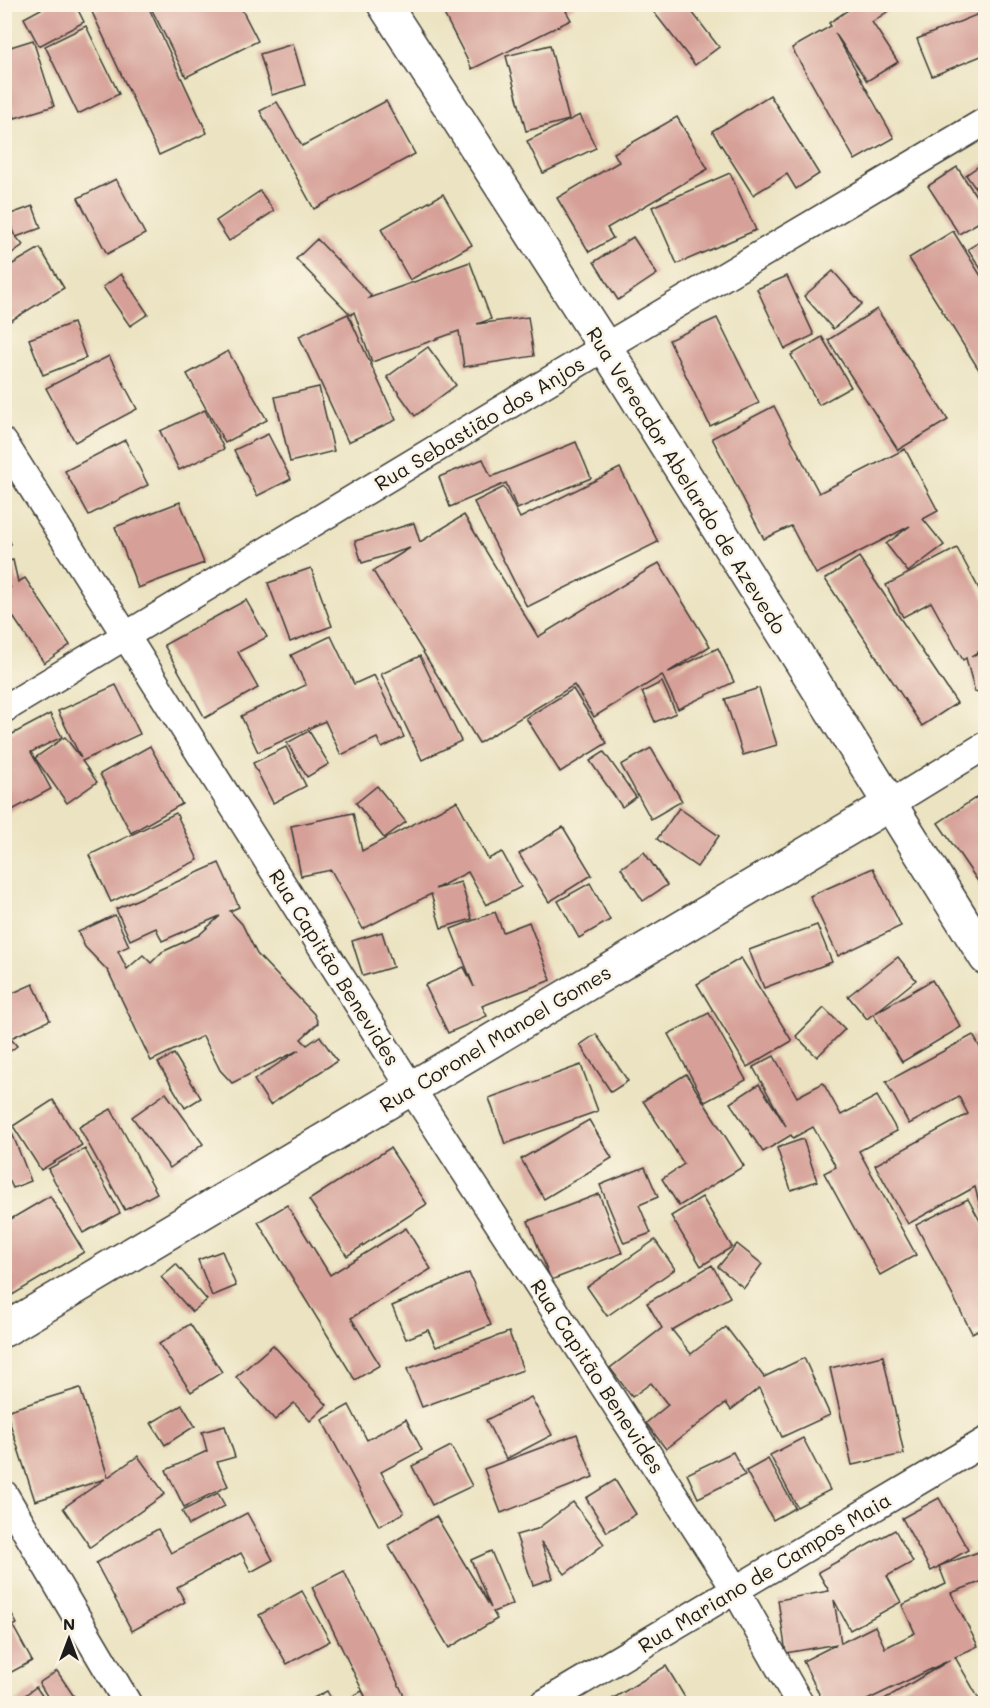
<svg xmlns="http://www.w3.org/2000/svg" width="990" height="1708" font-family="Mali,sans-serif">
	<rect width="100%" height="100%" fill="#fcf5e5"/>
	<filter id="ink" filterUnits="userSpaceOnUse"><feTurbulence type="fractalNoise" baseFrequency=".0167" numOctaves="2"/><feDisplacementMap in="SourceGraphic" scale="12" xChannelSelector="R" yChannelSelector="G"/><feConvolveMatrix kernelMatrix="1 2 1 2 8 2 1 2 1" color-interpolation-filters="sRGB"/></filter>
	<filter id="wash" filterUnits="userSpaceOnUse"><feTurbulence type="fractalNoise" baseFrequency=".008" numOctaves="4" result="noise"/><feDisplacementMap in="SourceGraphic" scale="24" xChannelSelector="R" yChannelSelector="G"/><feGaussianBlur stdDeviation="1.35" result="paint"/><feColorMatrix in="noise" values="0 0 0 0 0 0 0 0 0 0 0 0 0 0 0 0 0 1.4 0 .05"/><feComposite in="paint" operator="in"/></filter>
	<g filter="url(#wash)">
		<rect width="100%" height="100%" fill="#ebe3c1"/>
		<g id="blocks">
			<g fill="#d6a098">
				<path d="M50,4h25l9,18 -45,24 -15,-28z"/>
				<path d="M107,4h40l60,129 -48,22 -67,-143z"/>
				<path d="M149,4h90l19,37 -72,36z"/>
				<path d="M439,4h139l-12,7 5,9 -99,49z"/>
				<path d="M660,4h26l33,43 -24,18 -42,-54z"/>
				<path d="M857,4h34l2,4 -21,14 26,40 -31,19 -32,-48 59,105 -39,22 -63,-112 39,-22 -2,-3z"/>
				<path d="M950,4h18l-15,7z"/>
				<path d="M986,11v43l-54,22 -15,-37z"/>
				<path d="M86,26l33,68 -41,20 -33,-68z"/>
				<path d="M33,40l21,66 -39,12 -11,-33v-36z"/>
				<path d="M293,44l12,41 -33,10 -12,-41z"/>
				<path d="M550,45l19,75 -43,11 -20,-75z"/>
				<path d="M770,95l49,79 -23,15 -9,-15 -34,21 -41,-64z"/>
				<path d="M386,101l29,53 -101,55 -54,-98 17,-9 25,44z"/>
				<path d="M580,115l16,33 -53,25 -16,-32z"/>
				<path d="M677,117l31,52 -101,59 6,10 -24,14 -32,-54 62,-36 -5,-9z"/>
				<path d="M983,163l3,3v37l-20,-28z"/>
				<path d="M957,167l29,44v7l-27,16 -31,-48z"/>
				<path d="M730,173l26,57 -79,34 -25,-57z"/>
				<path d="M116,179l29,55 -38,20 -29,-56z"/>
				<path d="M260,191l14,20 -45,30 -13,-20z"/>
				<path d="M443,194l29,51 -62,35 -29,-51z"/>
				<path d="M33,206l8,22 -25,9 -8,-22z"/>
				<path d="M4,222l19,23 -19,14z"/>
				<path d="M953,231l33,53v97l-77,-123z"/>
				<path d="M633,237l24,37 -39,26 -24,-38z"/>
				<path d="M986,238v39l-18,-28z"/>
				<path d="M317,239l54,56 -2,3 101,-36 21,57 -14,5 51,-7 6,39 -70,11 -5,-36 -87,31 -18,-50 -3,3 -55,-56z"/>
				<path d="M40,248l24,40 -60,37v-56z"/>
				<path d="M833,271l29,33 -29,25 -29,-33z"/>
				<path d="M121,274l27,40 -18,12 -27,-39z"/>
				<path d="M787,276l27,59 -29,14 -28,-60z"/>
				<path d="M877,309l71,111 -50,30 -70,-110z"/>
				<path d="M348,314l48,106 -48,22 -49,-106z"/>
				<path d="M717,318l42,85 -49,23 -41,-86z"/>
				<path d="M73,323l13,35 -43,17 -14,-36z"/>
				<path d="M822,337l29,50 -32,18 -28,-50z"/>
				<path d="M428,347l28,38 -41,31 -28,-39z"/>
				<path d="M228,351l39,69 -42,23 -38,-69z"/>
				<path d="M109,356l28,53 -62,33 -29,-54z"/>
				<path d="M319,387l15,64 -44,11 -15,-65z"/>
				<path d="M774,406l45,87 86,-44 33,62 -15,8 21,26 -36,27 -22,-28 24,-18 -94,48 -25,-48 -27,13 -52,-101z"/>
				<path d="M205,410l19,39 -45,21 -19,-39z"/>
				<path d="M268,434l23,45 -34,17 -23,-46z"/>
				<path d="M125,440l23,45 -59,30 -24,-44z"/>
				<path d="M576,442l15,36 -74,31 -11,-26 -56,24 -11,-30 44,-18 8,18z"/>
				<path d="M620,468l38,74 -131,65 -53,-105 30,-15 16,31z"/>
				<path d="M180,502l24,61 -66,25 -23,-61z"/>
				<path d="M464,515l74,122 121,-74 51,83 -43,27 51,-25 16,34 -56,27 -16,-34 -68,42 -20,-32 -95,58 -106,-172 37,-23 -48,15 -7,-22 59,-18 6,19z"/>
				<path d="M4,527l7,17 -7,2z"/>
				<path d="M957,548l29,54v46l-15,8 15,-4v37l-11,3 -9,-34 -3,2 -32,-58 -28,15 -17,-32z"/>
				<path d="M859,557l98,146 -35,23 -97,-147z"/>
				<path d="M13,560l5,22 7,-4 45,67 -26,18 -30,-45 -10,6v-33l7,-4 -7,1v-26z"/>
				<path d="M311,568l21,58 -42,16 -22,-59z"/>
				<path d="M246,600l21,37 -29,15 20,36 -53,30 -41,-73z"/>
				<path d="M331,636l23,48 20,-9 30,62 -22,11 -5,-10 -36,17 -16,-34 -67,31 -17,-36 65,-31 -15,-30z"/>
				<path d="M420,656l41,85 -39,19 -41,-86z"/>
				<path d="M662,682l14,31 -21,9 -13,-30z"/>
				<path d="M116,685l24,49 -58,27 15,21 -30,21 -32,-45 30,-21 16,21 -23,-47z"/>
				<path d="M759,688l18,57 -34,10 -18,-56z"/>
				<path d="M573,689l34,54 -47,29 -34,-54z"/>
				<path d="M50,714l12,23 -31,15 20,37 -46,25v-76z"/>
				<path d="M309,731l20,33 -22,13 -20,-34z"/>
				<path d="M150,746l32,58 -51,29 -31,-59z"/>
				<path d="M286,747l20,39 -33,17 -20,-40z"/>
				<path d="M651,748l31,53 -31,18 -30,-54z"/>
				<path d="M604,752l32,45 -14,10 -32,-46z"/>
				<path d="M377,786l29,36 -22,16 -28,-35z"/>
				<path d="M986,791v102l-48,-70z"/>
				<path d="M457,801l31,58 14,-7 19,35 -35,18 -18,-33 -33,17 26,-7 11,37 -31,9 -10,-34 -68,35 -32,-59 -30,6 -10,-50 62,-13 9,38z"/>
				<path d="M679,808l40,28 -22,31 -40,-28z"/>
				<path d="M176,813l22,47 -87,42 -22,-47z"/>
				<path d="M563,827l29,48 -43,27 -30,-48z"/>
				<path d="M644,852l23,33 -24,16 -22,-33z"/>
				<path d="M219,863l20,44 -9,4 12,13 15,30 57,60 4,9 -17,16 6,6 13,-9 17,25 -67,44 -16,-25 45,-30 -67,33 -12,-13 -17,-34 -52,25 -43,-90 -23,-24 -7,-15 37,-17 14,31 -11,5 9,18 16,-14 8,8 11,-11 37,-17 21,-19 -58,25 -6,-13 -26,12 -14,-31z"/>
				<path d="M873,868l28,58 -63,30 -28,-60z"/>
				<path d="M590,883l20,37 -31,18 -21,-37z"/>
				<path d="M495,912l8,20 26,-10 22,58 -69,26 5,10 -39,17 -23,-48 39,-18 10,20 -23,-58z"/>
				<path d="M817,925l15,37 -68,26 -15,-38z"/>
				<path d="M382,932l11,35 -30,9 -11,-35z"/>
				<path d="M898,957l18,23 -41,33 57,-33 29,47 -59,35 -29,-48 -6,5 -19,-23z"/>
				<path d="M741,958l51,83 -45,26 -50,-83z"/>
				<path d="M33,984l17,36 -39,18 -7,-14v-27z"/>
				<path d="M824,1008l21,21 -28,28 -21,-21z"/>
				<path d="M709,1013l37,67 -41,22 -37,-68z"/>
				<path d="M4,1031l13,15 -13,10z"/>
				<path d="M596,1034l32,47 -17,11 -31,-47z"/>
				<path d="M973,1035l13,23v124l-6,3 6,-1v46l-11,-43 -67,37 -33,-59 93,-51 -9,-17 -50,27 -23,-42z"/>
				<path d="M174,1054l27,44 -16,10 -27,-45z"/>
				<path d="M774,1056l23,41 26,-14 18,32 36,-19 20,35 -38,20 57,104 -36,20 -56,-102 12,-6 -23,-40 -20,11 -2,-3 -28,17 -33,-49 29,-19 27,42 -33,-59z"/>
				<path d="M581,1065l17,46 -93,33 -16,-46z"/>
				<path d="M686,1074l58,92 -65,40 -17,-27 22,-15 -41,-63z"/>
				<path d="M166,1093l37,51 -33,24 -38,-51z"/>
				<path d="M53,1100l29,45 -41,25 -28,-44z"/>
				<path d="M111,1109l46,84 -32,17 -46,-83z"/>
				<path d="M589,1120l23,38 -68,41 -23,-40z"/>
				<path d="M12,1133l19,48 -18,7 -9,-19v-33z"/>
				<path d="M803,1139l14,42 -26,9 -14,-42z"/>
				<path d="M390,1148l37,56 -80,52 -38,-56z"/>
				<path d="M85,1149l35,64 -37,20 -35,-64z"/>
				<path d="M645,1167l13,30 -19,8 12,28 -27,10 -24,-58z"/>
				<path d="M599,1194l23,59 -71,27 -23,-59z"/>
				<path d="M50,1196l34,56 -80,48v-77z"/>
				<path d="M702,1197l30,50 -31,19 -30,-50z"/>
				<path d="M968,1199l18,33v94l-14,7 -56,-108z"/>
				<path d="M287,1205l43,70 76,-47 25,41 -80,49 29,47 -25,15 -97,-158z"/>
				<path d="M655,1240l20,29 -68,47 -20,-29z"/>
				<path d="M737,1244l25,20 -18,24 -26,-21z"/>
				<path d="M222,1251l14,35 -24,10 -14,-36z"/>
				<path d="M176,1264l31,36 -15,12 -31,-35z"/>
				<path d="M712,1265l18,32 -58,33 19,24 35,-27 38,50 40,-19 26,57 -48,22 -23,-49 -28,22 -5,-7 -60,46 -20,-26 22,-18 -17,-22 -19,14 -22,-29 52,-40 -15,-25z"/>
				<path d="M469,1273l22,52 -55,22 -8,-17 -22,9 -14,-33z"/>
				<path d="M190,1324l32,48 -31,20 -32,-48z"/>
				<path d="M509,1332l14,38 -101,37 -15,-38z"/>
				<path d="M273,1345l54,60 -17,16 -16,-18 -19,17 -39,-43z"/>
				<path d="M883,1356l21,98 -52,11 -22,-97z"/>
				<path d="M80,1388l28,89 30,-21 27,38 -75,53 -27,-39 42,-29 -70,22 -29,-90z"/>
				<path d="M531,1397l21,38 -46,24 -20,-39z"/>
				<path d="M182,1405l13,21 -30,19 -14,-22z"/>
				<path d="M349,1405l18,35 39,-21 16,31 -41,22 23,41 -25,13 -57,-106z"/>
				<path d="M225,1426l10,31 -18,5 11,24 -44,21 -18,-37 41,-19 -5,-19z"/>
				<path d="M577,1434l16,43 -92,36 -17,-44z"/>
				<path d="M803,1438l27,52 -33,17 -27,-52z"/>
				<path d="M451,1446l21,40 -40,19 -20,-39z"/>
				<path d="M733,1452l12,23 -47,23 -11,-24z"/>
				<path d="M768,1459l27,49 -22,12 -27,-49z"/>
				<path d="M615,1480l21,34 -29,18 -21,-34z"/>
				<path d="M218,1493l7,13 -36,19 -7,-14z"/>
				<path d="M939,1498l29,52 -37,21 -29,-53z"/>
				<path d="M573,1502l31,42 -39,30 -24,-32 12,36 -20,7 -17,-50 21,-6z"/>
				<path d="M247,1513l26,47 -22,12 -10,-19 -64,34 8,15 -53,29 -36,-68 62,-34 13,24z"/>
				<path d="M436,1516l55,92 -20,-48 20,-9 22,53 -20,8 4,7 -48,29 -61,-103z"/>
				<path d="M895,1530l18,32 -26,14 14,26 -51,28 -16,-30 7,43 34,-17 10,22 30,-15 -13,-28 44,-21 -7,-18 45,-16 2,5v25l-35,13 27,53 -23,11 24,42 -8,5h-95l74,-44 -91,44h-35l-21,-43 34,-17 -51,9 -8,-53 51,-9 -11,-19z"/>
				<path d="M344,1571l64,133h-70l24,-13 5,9 -55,-113z"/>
				<path d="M302,1591l28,50 -43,23 -28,-49z"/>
				<path d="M4,1599l13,25 -4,2 19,35 -28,15z"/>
				<path d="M666,1666l23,38h-85z"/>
				<path d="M57,1671l22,33h-27l-13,-21z"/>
				<path d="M36,1687l12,17h-35z"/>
				<path d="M327,1691l7,13h-32z"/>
			</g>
		</g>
	</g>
	<g filter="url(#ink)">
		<use href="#blocks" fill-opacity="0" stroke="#3b3a35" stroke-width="1.5"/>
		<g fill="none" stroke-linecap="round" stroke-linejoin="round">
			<g stroke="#3b3a35" stroke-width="30">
				<g id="minor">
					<path d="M4,443l407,645 324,501 65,115"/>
					<path d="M4,709l601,-362 381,-226"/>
					<path d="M890,804l96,-59"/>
					<path d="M4,1494l124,210"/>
					<path d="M543,1704l443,-263"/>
				</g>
			</g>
			<g stroke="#3b3a35" stroke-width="36">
				<g id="tertiary">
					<path d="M384,4l221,343 381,611"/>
					<path d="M4,1330l886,-526"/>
				</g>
			</g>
			<use href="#minor" stroke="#fff" stroke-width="27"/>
			<use href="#tertiary" stroke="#fff" stroke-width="33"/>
		</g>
	</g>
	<g text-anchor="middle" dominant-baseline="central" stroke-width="5" stroke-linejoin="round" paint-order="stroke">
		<g font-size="20" fill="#1c1c1c" stroke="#fcf5e5">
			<text transform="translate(479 423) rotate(-31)">Rua Sebastião dos Anjos</text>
			<text transform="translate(687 480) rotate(58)">Rua Vereador Abelardo de Azevedo</text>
			<text transform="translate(335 967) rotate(58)">Rua Capitão Benevides</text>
			<text transform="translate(495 1038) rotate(-31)">Rua Coronel Manoel Gomes</text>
			<text transform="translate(598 1376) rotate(57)">Rua Capitão Benevides</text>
			<text transform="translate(764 1572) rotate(-31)">Rua Mariano de Campos Maia</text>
		</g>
	</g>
	<rect width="990" height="1708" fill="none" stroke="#fcf5e5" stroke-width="24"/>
	<g transform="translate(69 1639)" stroke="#fcf5e5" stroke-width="4.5" paint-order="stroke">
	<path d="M0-4.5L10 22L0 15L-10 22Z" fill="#1c1c1c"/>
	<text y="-9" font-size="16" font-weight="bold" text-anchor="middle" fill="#1c1c1c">N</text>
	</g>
</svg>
